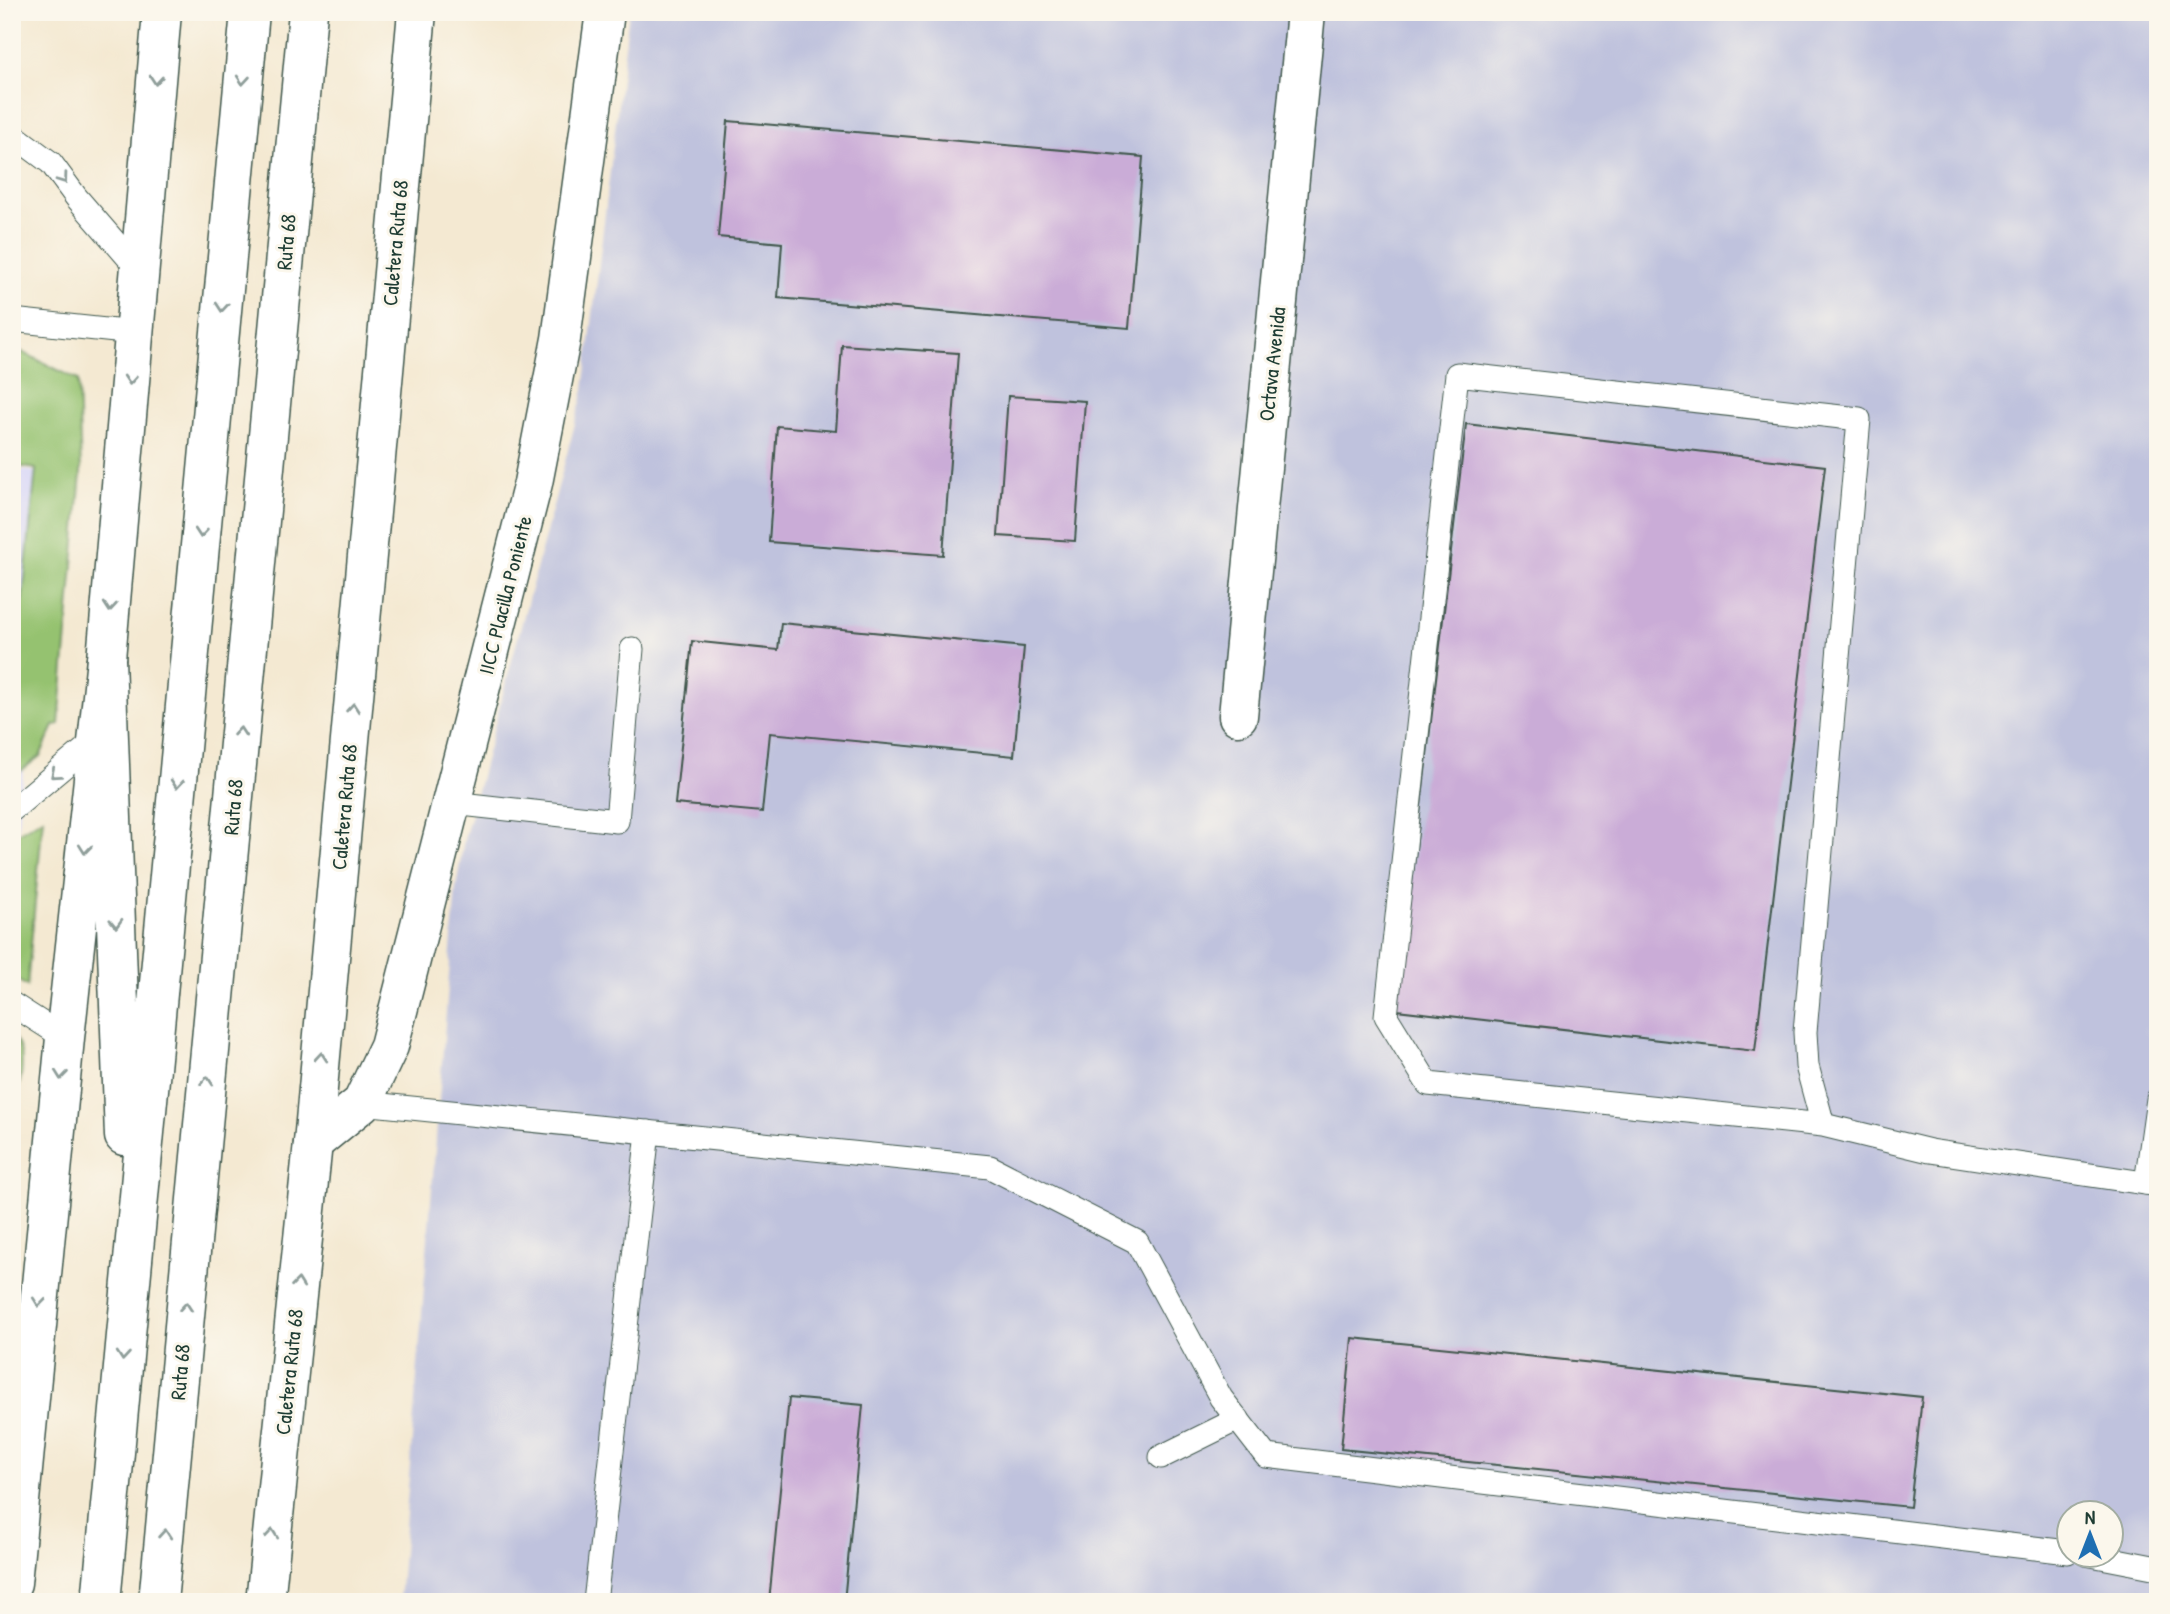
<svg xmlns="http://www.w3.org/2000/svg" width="2170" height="1614" font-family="'Patrick Hand',sans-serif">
	<rect width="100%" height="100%" fill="#fbf7ec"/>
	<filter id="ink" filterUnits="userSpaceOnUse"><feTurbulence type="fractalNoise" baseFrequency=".0143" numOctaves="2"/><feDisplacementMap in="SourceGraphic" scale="14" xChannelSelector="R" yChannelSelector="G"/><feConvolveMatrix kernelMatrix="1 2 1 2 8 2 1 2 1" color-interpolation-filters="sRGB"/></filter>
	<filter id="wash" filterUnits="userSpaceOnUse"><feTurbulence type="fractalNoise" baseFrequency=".00686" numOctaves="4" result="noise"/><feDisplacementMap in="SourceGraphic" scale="28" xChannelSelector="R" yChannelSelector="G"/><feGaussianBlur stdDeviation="1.57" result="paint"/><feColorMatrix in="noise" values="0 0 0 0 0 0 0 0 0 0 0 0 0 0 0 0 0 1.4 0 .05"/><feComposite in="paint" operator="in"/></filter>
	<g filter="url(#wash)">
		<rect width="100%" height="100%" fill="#f4e9d2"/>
		<path fill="#d8d7f8" d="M12,469l39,4 -39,417z"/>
		<path fill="#bfc2dd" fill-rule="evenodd" d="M629,12h1529v1590h-1759l57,-715 8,-47 120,-450zM2068,1512h42v42h-42z"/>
		<g fill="#95c270" stroke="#5a8052" stroke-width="2">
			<path d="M12,347l66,33 3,93 -22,251 -5,2 -14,30 -28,22v-141l8,-12 16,-156 -24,-4z"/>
			<path d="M43,818l-16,168 -15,-9v-141z"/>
			<path d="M12,1036c17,16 9,51 0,70z"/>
		</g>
		<g id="blocks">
			<g fill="#caacd7">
				<path d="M728,121l415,36 -14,171 -351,-30 4,-55 -64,-6z"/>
				<path d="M842,345l116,8 -15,202 -174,-13 8,-116 59,5z"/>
				<path d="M1008,396l77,5 -10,140 -77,-5z"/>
				<path d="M1466,424l359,42 -70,585 -358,-41z"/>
				<path d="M781,623l243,24 -10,109 -244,-23 -8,79 -87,-8 17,-163 86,9z"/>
				<path d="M1352,1338l570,59 -12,110 -569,-58z"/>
				<path d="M789,1398l74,7 -19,197h-75z"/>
			</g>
		</g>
	</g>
	<g filter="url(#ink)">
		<use href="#blocks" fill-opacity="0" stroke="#3f574c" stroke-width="2"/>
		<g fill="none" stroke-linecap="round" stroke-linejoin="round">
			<g stroke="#3f574c" stroke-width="25">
				<g id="service">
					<path d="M12,134l39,29 25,34 63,73"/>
					<path d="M12,320l122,13"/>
					<path d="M452,803l165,18 15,-172"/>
					<path d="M12,810l86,-72"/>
					<path d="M12,1004l53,34"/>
					<path d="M362,1103l628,64 147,75 84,156 45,58 802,96"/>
					<path d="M1823,1125l-16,-59 -2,-34 54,-613 -402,-45 -71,642 42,68 395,41 107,26 228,34"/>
					<path d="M2146,1183l12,-84"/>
					<path d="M1161,1457l77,-38"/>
					<path d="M2086,1554l72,14"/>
					<path d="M595,1602l53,-470"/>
				</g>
			</g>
			<g stroke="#3f574c" stroke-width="41">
				<g id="minor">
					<path d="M1238,716l68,-704"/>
					<path d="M313,1143l49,-40 27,-57 144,-563 28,-144 44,-327"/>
				</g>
			</g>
			<g stroke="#3f574c" stroke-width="41">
				<g id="secondary">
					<path d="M12,1583l53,-545 41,-379 56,-647"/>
					<path d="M265,1602l48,-459 104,-1131"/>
				</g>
			</g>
			<g stroke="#3f574c" stroke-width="41">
				<g id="motorway">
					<path d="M106,659l18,477"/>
					<path d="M101,1602l149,-1590"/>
					<path d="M158,1602l150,-1590"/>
				</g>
			</g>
			<use href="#service" stroke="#fff" stroke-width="23"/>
			<use href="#minor" stroke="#fff" stroke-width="38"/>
			<use href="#secondary" stroke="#fff" stroke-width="38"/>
			<use href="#motorway" stroke="#fff" stroke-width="38"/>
		</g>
		<defs><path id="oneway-chevron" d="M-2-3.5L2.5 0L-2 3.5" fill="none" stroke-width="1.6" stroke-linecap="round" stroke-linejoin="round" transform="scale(1.75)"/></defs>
		<g stroke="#8f9e9a">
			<use href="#oneway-chevron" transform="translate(156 80) rotate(95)"/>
			<use href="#oneway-chevron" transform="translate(243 80) rotate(95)"/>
			<use href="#oneway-chevron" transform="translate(63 179) rotate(54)"/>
			<use href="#oneway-chevron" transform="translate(222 307) rotate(95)"/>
			<use href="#oneway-chevron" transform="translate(130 380) rotate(95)"/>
			<use href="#oneway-chevron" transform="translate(201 533) rotate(95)"/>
			<use href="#oneway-chevron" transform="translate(110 607) rotate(95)"/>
			<use href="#oneway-chevron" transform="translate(353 708) rotate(-85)"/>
			<use href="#oneway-chevron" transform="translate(240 732) rotate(-85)"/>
			<use href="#oneway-chevron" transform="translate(55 774) rotate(140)"/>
			<use href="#oneway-chevron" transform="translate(177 784) rotate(95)"/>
			<use href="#oneway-chevron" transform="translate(85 849) rotate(96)"/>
			<use href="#oneway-chevron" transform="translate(116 923) rotate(88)"/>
			<use href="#oneway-chevron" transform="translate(321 1057) rotate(-85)"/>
			<use href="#oneway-chevron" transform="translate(61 1075) rotate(96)"/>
			<use href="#oneway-chevron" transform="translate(207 1081) rotate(-85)"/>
			<use href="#oneway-chevron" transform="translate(298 1283) rotate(-84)"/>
			<use href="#oneway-chevron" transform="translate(39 1302) rotate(96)"/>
			<use href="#oneway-chevron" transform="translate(186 1307) rotate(-85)"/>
			<use href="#oneway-chevron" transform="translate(123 1356) rotate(95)"/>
			<use href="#oneway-chevron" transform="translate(165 1534) rotate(-85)"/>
			<use href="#oneway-chevron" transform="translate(272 1534) rotate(-84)"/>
		</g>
	</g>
	<g text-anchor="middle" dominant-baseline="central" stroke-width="6" stroke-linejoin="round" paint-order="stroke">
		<g font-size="21" fill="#1f3d34" stroke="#fbf7ec">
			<text transform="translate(286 242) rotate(-85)">Ruta 68</text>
			<text transform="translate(395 243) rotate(-85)">Caletera Ruta 68</text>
			<text transform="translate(1272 364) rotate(-84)">Octava Avenida</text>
			<text transform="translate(505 595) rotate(-76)">IICC Placilla Poniente</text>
			<text transform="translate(233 807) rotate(-85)">Ruta 68</text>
			<text transform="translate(344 807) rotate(-85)">Caletera Ruta 68</text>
			<text transform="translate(180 1372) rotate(-85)">Ruta 68</text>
			<text transform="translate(289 1372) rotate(-84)">Caletera Ruta 68</text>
		</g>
	</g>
	<rect width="2170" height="1614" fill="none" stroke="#fbf7ec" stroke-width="42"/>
	<g transform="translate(2090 1534)"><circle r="33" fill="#fbf7ec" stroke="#a3ada2" stroke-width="2"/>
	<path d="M0-5L12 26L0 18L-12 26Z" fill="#1f6fb2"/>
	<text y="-10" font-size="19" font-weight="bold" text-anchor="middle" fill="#1f3d34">N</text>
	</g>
</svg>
